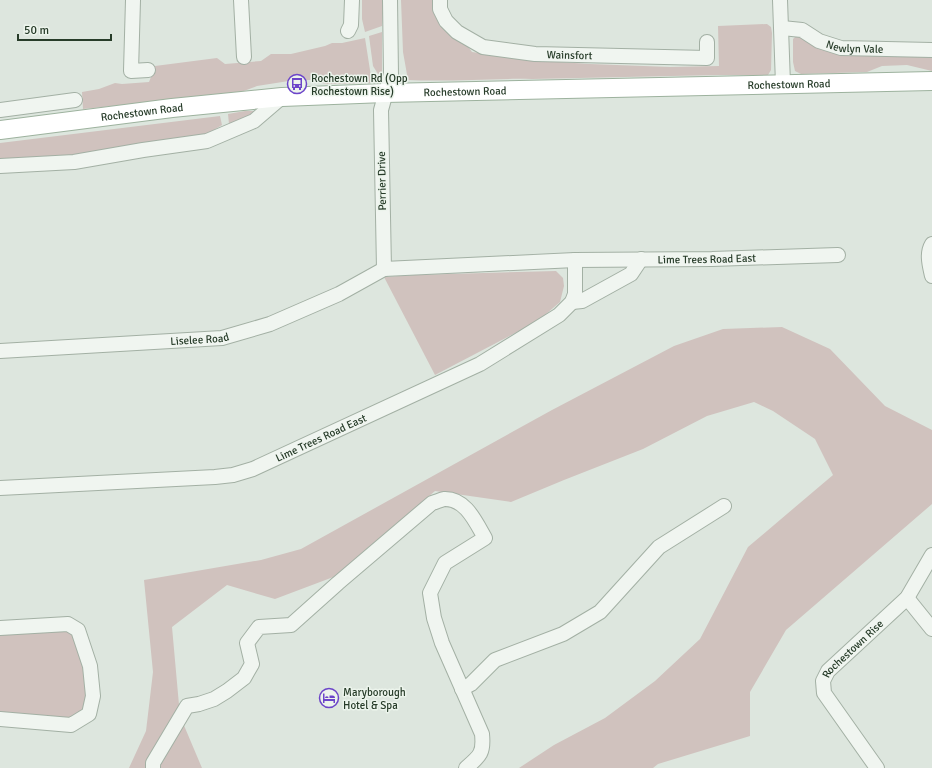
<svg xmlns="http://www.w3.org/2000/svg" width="932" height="768" font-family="Signika,sans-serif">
	<rect width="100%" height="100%" fill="#dde6de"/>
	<g fill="#d0c2be">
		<path d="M362,0h22l-2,26 -17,6 -3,-13z"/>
		<path d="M401,0h33l38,52 56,8 62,4 80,3 49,-1 -1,-40 49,-2 4,3 1,6 -1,37 -3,5h-50l-186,4c-41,-1 -82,3 -124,1l-5,-28z"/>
		<path d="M382,32v40l-4,2 -5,-8 -4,-30z"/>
		<path d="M796,36l136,18v17l-25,-6 -25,1 -15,6 -66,2 -6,-3 -2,-9v-23z"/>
		<path d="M365,38l7,45 -46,1 -14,-4h-17l-38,6 -16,6 -20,3 -138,14 -1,-17 17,-3 16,-6 7,1 27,-2 2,-5 -1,-8 5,-3 62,-8 8,6 36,-3 10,-7h20l34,-8 7,-3h10z"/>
		<path d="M245,111h13l-3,3 -26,10 -1,-10z"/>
		<path d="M220,116l2,9 -20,12 -88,14 -114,12v-20z"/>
		<path d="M556,271l7,7 1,8 -4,16 -22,19 -103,54 -51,-98 30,-2z"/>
		<path d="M782,327l48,22 55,57 47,24v74l-146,126 -36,62v44l-92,28 -5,4h-134l35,-23 51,-27 50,-37 45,-42 48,-92 85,-72 -18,-36 -42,-28 -19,-9 -47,14 -64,33 -79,31 -53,22 -76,-11 -99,85 -61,23 -48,-14 -55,42 8,89 22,52h-73l17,-37 7,-59 -9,-92 117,-20 40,-11 251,-139 122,-64 49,-17z"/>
		<path d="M0,628l78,2 12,77 -24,17 -66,-5z"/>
	</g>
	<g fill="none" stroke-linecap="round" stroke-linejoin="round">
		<g stroke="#a3b0a4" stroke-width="16">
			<g id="minor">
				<path d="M133,0l-2,71 17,-1"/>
				<path d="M241,0l3,57"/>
				<path id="s1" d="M440,0v9l6,12 11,11 26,15 52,7 172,4v-16"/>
				<path d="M780,0l3,84"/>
				<path id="s2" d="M782,28l20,2 17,11 22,7 91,2"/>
				<path d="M348,31l3,-6 1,-25"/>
				<path d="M0,110l75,-10"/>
				<path d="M0,166l74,-4 69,-12 64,-9 47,-20 28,-24"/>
				<path d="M932,244c-6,10 -2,22 0,32"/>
				<path id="s3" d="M384,269l191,-9 137,-1 126,-4"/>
				<path d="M384,269l-3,-159 10,-36 -1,-74"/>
				<path d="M572,302l10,-1 49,-27 10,-15"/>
				<path id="s4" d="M0,351l222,-13 48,-14 69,-30 45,-25"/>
				<path id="s5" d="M0,488l215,-11 18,-2 20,-6 227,-105 79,-49 13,-13 3,-8v-34"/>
				<path d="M907,598l25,31"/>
				<path d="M0,628l68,-4 10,6 12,36 3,30 -4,18 -18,11 -71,-6"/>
				<path d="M462,689l9,-5 24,-24 68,-26 37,-22 59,-65 65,-41"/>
				<path d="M153,768v-5l34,-57 12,-2 15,-5 13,-8 17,-13 8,-14 -5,-21 12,-16 32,-2 47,-42 94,-80c4,-1 8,-3 12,-4 22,-1 32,24 41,39l-40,25 -15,30 4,25 8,25 40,91c2,19 -2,22 -16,34"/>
				<path id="s6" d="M877,768l-53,-75 -1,-12 5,-10 79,-73 25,-43"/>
			</g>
		</g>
		<g stroke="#9db29e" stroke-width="20">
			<g id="major">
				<path id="s7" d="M0,130l172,-22 110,-11 103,-4 547,-12"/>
			</g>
		</g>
		<use href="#minor" stroke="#f0f5f0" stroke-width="14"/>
		<use href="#major" stroke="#fff" stroke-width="18"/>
	</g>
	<defs>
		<g id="bus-ring" transform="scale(1)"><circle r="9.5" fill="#ecf4ec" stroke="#6c45c9" stroke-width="1.5"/><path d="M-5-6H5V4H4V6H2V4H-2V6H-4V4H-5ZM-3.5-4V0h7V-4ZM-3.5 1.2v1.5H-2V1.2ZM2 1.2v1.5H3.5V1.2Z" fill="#6c45c9"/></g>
		<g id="hotel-ring" transform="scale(1)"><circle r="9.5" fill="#ecf4ec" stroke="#6c45c9" stroke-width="1.5"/><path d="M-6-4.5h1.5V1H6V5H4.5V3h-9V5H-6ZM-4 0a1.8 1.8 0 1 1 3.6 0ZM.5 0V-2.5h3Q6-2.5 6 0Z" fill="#6c45c9"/></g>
	</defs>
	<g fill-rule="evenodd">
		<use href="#bus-ring" x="297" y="84"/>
		<use href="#hotel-ring" x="329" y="698"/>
	</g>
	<g text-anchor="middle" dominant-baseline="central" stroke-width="3" stroke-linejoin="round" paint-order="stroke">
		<g font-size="11" fill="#273c29" stroke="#ecf4ec">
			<text stroke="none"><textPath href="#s2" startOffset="77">Newlyn Vale</textPath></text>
			<text stroke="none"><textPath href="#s1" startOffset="155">Wainsfort</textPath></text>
			<text stroke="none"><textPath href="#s7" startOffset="791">Rochestown Road</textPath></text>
			<text stroke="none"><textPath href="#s7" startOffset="467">Rochestown Road</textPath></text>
			<text stroke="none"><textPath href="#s7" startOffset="143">Rochestown Road</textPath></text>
			<text transform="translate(382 181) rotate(-91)">Perrier Drive</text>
			<text stroke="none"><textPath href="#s3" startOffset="323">Lime Trees Road East</textPath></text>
			<text stroke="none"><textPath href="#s4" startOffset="200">Liselee Road</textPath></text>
			<text stroke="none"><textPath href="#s5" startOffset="329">Lime Trees Road East</textPath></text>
			<text stroke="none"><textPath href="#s6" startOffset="148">Rochestown Rise</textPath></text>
		</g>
		<g font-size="11" fill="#273c29" stroke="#ecf4ec" text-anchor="start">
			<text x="311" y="78">Rochestown Rd (Opp<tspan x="311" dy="13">Rochestown Rise)</tspan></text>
			<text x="343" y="692">Maryborough<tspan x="343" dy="13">Hotel &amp; Spa</tspan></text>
		</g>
	</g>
	<path d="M18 34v6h93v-6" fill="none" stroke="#273c29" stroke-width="2"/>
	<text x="24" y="34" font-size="12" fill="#273c29" stroke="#ecf4ec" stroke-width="3" paint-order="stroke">50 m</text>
</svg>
